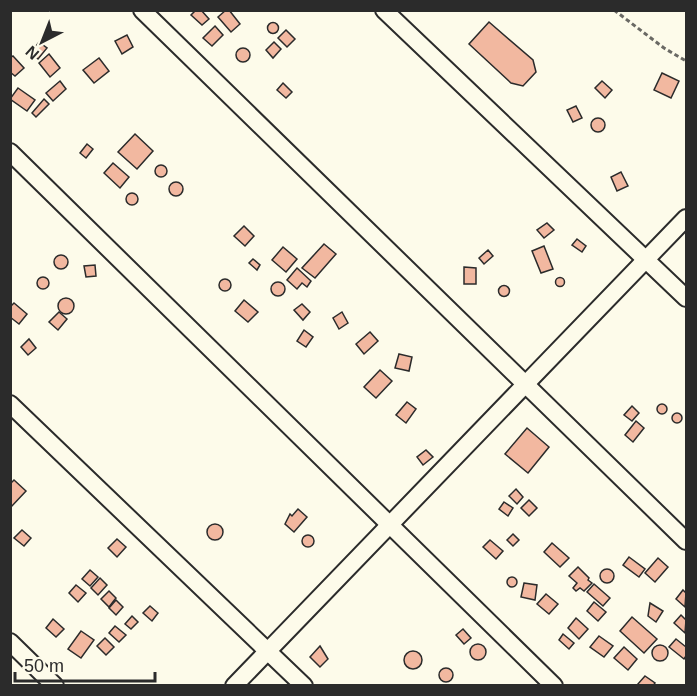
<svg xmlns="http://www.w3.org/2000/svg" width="697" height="696" font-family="Arial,sans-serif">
	<rect width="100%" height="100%" fill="#fdfbea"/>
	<g fill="#f2b8a0" stroke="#2b2b2b" stroke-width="1.5">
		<path d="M196,10h5l8,9 -7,6 -11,-10z"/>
		<path d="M226,10h3l11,14 -9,8 -13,-15z"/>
		<path d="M489,22l44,38 3,12 -13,14 -12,-3 -42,-39z"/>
		<circle cx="273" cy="28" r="5.5"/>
		<path d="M215,26l8,9 -11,11 -9,-8z"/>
		<path d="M286,30l9,9 -8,8 -9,-9z"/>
		<path d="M127,35l6,12 -11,7 -7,-13z"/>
		<path d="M39,42l8,6 -9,11 -7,-6z"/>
		<path d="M274,42l7,7 -8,9 -7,-8z"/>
		<circle cx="243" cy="55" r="7"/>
		<path d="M49,54l11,14 -10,9 -11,-14z"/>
		<path d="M13,56l11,12 -9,8 -5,-4v-14z"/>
		<path d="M99,58l10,13 -15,12 -11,-13z"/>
		<path d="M662,73l17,8 -8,17 -17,-8z"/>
		<path d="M60,81l6,8 -13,12 -7,-8z"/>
		<path d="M602,81l10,9 -7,8 -10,-10z"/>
		<path d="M283,83l9,9 -6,6 -9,-8z"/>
		<path d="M18,88l17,12 -8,11 -17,-12z"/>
		<path d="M44,99l5,5 -13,13 -4,-4z"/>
		<path d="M576,106l6,12 -9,4 -6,-12z"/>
		<circle cx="598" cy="125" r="7"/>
		<path d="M135,134l18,17 -16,18 -19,-17z"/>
		<path d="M87,144l6,5 -7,9 -6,-5z"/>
		<path d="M113,163l16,14 -9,11 -16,-15z"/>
		<circle cx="161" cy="171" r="6"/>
		<path d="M621,172l7,14 -11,5 -6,-14z"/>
		<circle cx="176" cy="189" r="7"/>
		<circle cx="132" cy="199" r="6"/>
		<path d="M547,223l7,7 -10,8 -7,-8z"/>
		<path d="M244,226l10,10 -9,10 -11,-10z"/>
		<path d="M577,239l9,7 -4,6 -10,-7z"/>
		<path d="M324,244l12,10 -21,24 -13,-10z"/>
		<path d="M544,246l9,23 -12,4 -9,-22z"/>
		<path d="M283,247l14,12 -11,13 -14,-12z"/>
		<path d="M488,250l5,6 -9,8 -5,-6z"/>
		<circle cx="61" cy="262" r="7"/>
		<path d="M253,259l7,6 -3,5 -8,-7z"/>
		<path d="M95,265l1,11 -10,1 -2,-11z"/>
		<path d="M464,267l12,1v16h-12z"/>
		<path d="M297,268l14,13 -4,6 -5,-4 -5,6 -10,-9z"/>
		<circle cx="43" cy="283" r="6"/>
		<circle cx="560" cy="282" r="4.5"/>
		<circle cx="225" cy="285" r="6"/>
		<circle cx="278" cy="289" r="7"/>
		<circle cx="504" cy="291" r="5.5"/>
		<circle cx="66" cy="306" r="8"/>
		<path d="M244,300l14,12 -10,10 -13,-11z"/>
		<path d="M14,303l13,11 -8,10 -9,-7v-10z"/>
		<path d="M302,304l8,8 -7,8 -9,-10z"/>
		<path d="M59,312l8,7 -9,11 -9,-8z"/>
		<path d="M342,312l6,11 -9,6 -6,-11z"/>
		<path d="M304,330l9,7 -7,10 -9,-6z"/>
		<path d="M370,332l8,9 -14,13 -8,-10z"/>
		<path d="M29,339l7,9 -8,7 -7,-8z"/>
		<path d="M399,354l13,3 -3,14 -14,-3z"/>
		<path d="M380,370l12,11 -16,17 -12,-11z"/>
		<path d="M407,402l9,7 -10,14 -10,-8z"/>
		<circle cx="662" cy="409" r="5"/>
		<path d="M632,406l7,7 -7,8 -8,-6z"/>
		<circle cx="677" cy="418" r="5"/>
		<path d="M636,421l8,7 -11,14 -8,-7z"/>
		<path d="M527,428l22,19 -21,26 -23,-19z"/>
		<path d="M426,450l7,7 -10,8 -6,-8z"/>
		<path d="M14,480l12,11 -15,16 -1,-23z"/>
		<path d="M516,489l7,8 -6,7 -8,-8z"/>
		<path d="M529,500l8,8 -8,8 -8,-8z"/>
		<path d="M504,502l9,6 -5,8 -9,-7z"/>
		<path d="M298,509l9,8 -13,15 -9,-8 5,-10 2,2z"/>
		<circle cx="215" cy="532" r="8"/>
		<path d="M22,530l9,8 -7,8 -10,-8z"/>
		<path d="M513,534l6,6 -6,6 -6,-6z"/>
		<circle cx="308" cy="541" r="6"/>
		<path d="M117,539l9,8 -9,10 -9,-9z"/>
		<path d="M490,540l13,11 -7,8 -13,-12z"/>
		<path d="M552,543l17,15 -9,9 -16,-15z"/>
		<path d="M629,557l16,12 -6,8 -16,-12z"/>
		<path d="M658,558l10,9 -13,15 -10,-9z"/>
		<path d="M578,567l11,11 -1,2 4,3 -8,8 -4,-3 -4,3 -3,-3 4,-5 -8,-7z"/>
		<circle cx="607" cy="576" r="7"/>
		<path d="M90,570l8,7 -8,9 -8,-7z"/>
		<circle cx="512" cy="582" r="5"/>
		<path d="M100,578l7,7 -9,10 -7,-7z"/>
		<path d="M524,583l13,2 -2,15 -14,-3z"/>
		<path d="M594,584l16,14 -7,8 -16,-14z"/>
		<path d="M76,585l10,8 -8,9 -9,-9z"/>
		<path d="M683,590l3,3 -1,14 -9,-8z"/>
		<path d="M109,591l7,7 -7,9 -8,-8z"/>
		<path d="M546,594l12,10 -9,10 -12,-10z"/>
		<path d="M116,600l7,7 -7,8 -7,-7z"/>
		<path d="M594,602l12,10 -8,9 -11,-10z"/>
		<path d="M650,603l13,8 -7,11 -8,-6z"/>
		<path d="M150,606l8,7 -6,8 -9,-8z"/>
		<path d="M681,615l5,5 -1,13 -11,-10z"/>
		<path d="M132,616l6,6 -7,7 -6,-5z"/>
		<path d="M632,617l25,22 -13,14 -24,-22z"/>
		<path d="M576,618l12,11 -9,10 -11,-11z"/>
		<path d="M53,619l11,10 -8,8 -10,-9z"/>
		<path d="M115,626l11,9 -7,7 -10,-9z"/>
		<path d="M463,629l8,9 -7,6 -8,-9z"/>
		<path d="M81,631l13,9 -13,18 -13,-9z"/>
		<path d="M563,634l11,9 -5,6 -10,-9z"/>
		<path d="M599,636l14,10 -9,11 -14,-10z"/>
		<path d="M105,638l9,9 -8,8 -9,-9z"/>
		<path d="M676,639l10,8v9l-2,3 -15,-12z"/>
		<circle cx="478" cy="652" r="8"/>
		<circle cx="660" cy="653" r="8"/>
		<path d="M320,646l8,13 -8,8 -10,-10z"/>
		<path d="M624,647l13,12 -9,11 -14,-12z"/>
		<circle cx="413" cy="660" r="9"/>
		<circle cx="446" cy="675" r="7"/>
		<path d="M645,676l10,7 -2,3 -16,-1z"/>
	</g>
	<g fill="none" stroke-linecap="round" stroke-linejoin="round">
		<g stroke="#2b2b2b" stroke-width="20">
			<g id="minor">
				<path d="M142,10l544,531"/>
				<path d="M384,10l302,288"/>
				<path d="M10,152l544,534"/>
				<path d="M10,404l294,282"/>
				<path d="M10,642l45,44"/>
				<path d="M234,686l452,-468"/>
			</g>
		</g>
		<path stroke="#6a6964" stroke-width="3" stroke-dasharray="4.5 3" stroke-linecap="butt" d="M614,10l50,38 22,13"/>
		<use href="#minor" stroke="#fdfbea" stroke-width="16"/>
	</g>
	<rect width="697" height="696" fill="none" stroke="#2b2b2b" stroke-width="24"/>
	<g transform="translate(42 42) rotate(222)" stroke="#fdfbea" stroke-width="4.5" paint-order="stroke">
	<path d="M0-4.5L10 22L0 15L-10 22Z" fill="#2b2b2b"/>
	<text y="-9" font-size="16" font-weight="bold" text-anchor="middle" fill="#2b2b2b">N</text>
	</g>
	<path d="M15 672v9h140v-9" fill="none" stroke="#2b2b2b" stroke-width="3"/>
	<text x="24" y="672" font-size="18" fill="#2b2b2b" stroke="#fdfbea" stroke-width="4.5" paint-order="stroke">50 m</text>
</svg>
